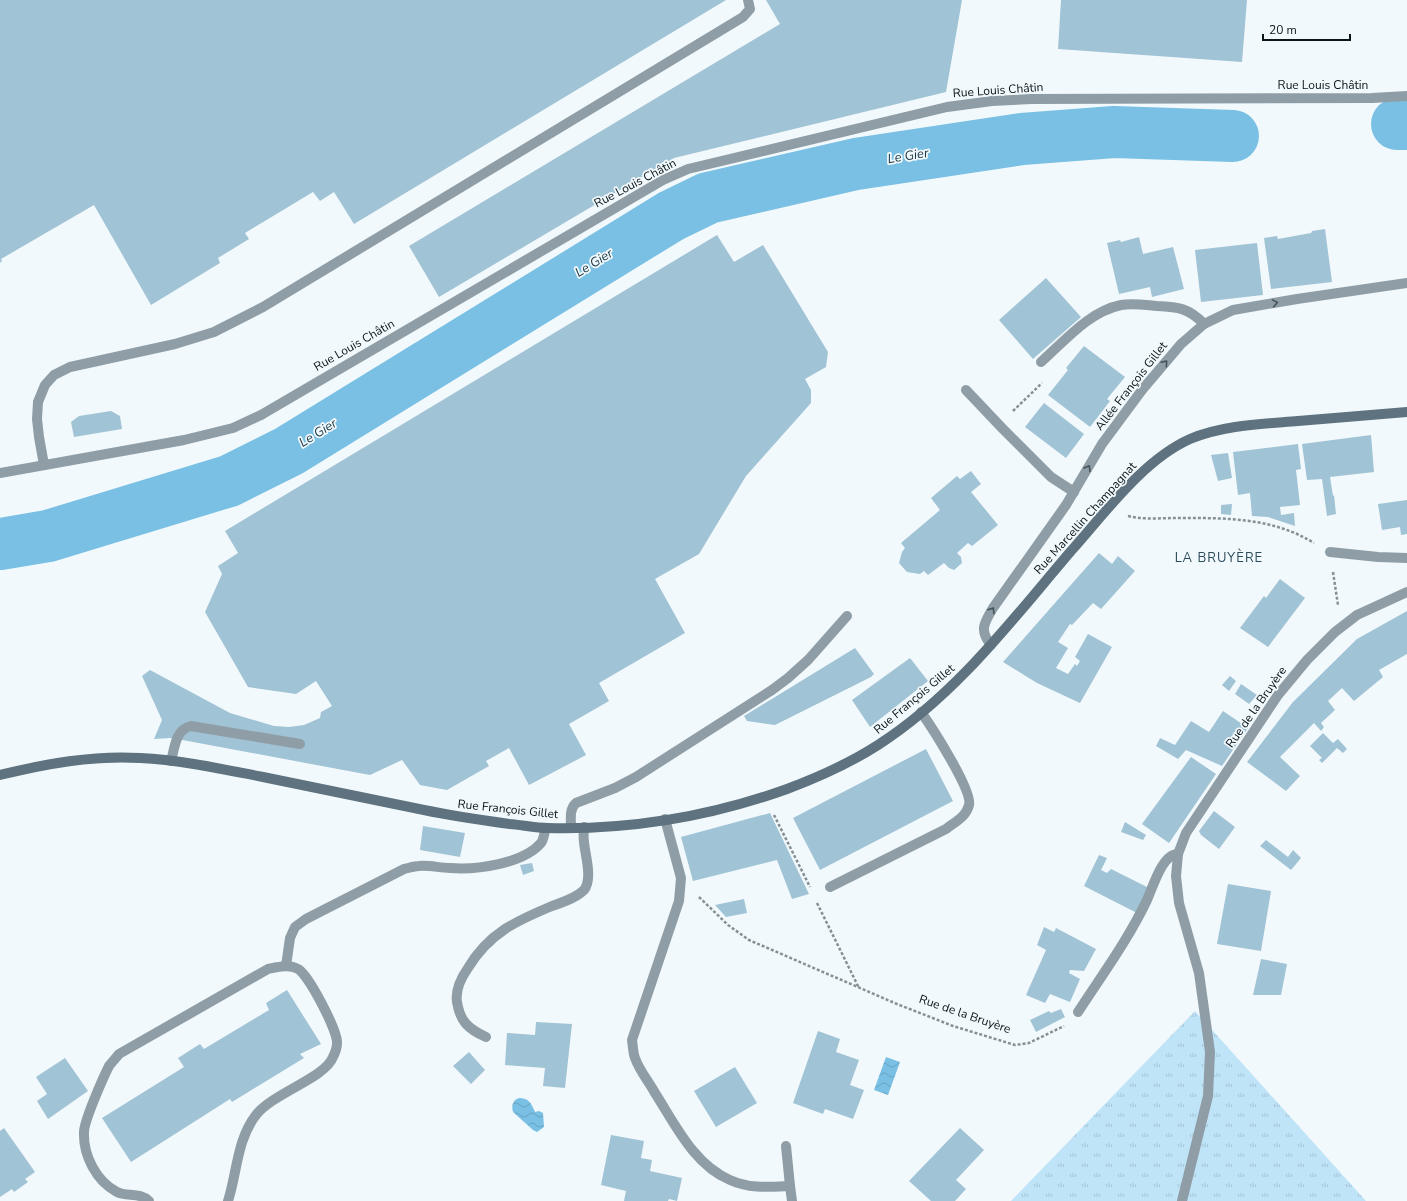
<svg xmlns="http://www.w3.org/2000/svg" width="1407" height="1201" font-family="'Nunito Sans',sans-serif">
	<defs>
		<pattern id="grass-tufts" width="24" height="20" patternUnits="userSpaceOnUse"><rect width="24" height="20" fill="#bfe4f8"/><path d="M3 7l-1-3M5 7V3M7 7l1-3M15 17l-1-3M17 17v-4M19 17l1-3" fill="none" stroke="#a3c3d4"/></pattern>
		<pattern id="water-waves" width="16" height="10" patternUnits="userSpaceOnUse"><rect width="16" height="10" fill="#79c0e4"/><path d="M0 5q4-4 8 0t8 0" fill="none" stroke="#67a4c3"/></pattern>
	</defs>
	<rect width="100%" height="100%" fill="#f2f9fc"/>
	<path fill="url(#grass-tufts)" d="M1195,1011l171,190h-355z"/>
	<g fill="url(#water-waves)">
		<path d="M886,1057l14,5 -12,33 -14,-5z"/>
		<path d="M519,1098c10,0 12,5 16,14l4,-1 4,2 1,14 -7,5 -4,-2 -20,-18c-2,-7 0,-12 6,-14z"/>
	</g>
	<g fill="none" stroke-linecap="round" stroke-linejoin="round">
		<g stroke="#79c0e4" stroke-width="52">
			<path d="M1397,124h10"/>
			<path d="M0,544l48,-8 181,-55 60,-30 382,-235 37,-18 148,-34 166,-25 92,-7 119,4"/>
		</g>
	</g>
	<g fill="#a0c3d5">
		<path d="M0,0h726l-372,224 -20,-32 -14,9 -7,-9 -68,41 4,6 -31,19 2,5 -69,42 -57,-100 -93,54 1,2 -2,2z"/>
		<path d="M766,0h196l-16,92 -272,66 -235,139 -30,-51 371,-222z"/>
		<path d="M1061,0h186l-5,62 -184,-13z"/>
		<path d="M1325,229l7,53 -61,7 -7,-51 13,-2 1,3 33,-6 1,-2z"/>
		<path d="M717,235l17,27 29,-17 65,107 -2,15 -21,12 6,11v13l-65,73 -47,78 -44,25 30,54 -86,50 10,18 -40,23 17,31 -57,30 -20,-37 -23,13 3,5 -42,24 -27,-5 -18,-25 -32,15 -193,-36 -7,-1 -16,1 8,-19 -20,-44 8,-6 80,43 44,13 15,1 15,-2 16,-7 1,-6 11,-6 -16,-25 -20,13 -48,-7 -43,-75 17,-38 -4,-8 20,-13 -13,-22z"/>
		<path d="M1139,237l4,17 30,-7 11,42 -32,8 -2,-10 -31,7 -12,-51 13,-3 1,2z"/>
		<path d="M1257,243l6,52 -62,7 -6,-52z"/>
		<path d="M1046,278l35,39 -48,42 -34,-39z"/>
		<path d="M1084,346l41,31 -18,22 3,2 -20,26 -42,-32 20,-25 -2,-2z"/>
		<path d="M1044,403l40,31 -18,24 -41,-31z"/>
		<path d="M111,411l9,5 2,13 -48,8 -3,-15 8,-6z"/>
		<path d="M1371,435l3,37 -44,5 3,19 1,-1 2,19 -9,2 -5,-37 -15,1 -5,-36z"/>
		<path d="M1298,444l3,25 -5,1 4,35 -20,2 1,8 13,-2 1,13 -27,-9 -16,-1 -2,-23 -12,2 -5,-43z"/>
		<path d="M1228,453l4,25 -14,3 -7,-26z"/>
		<path d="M971,471l10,13 -10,8 27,33 -26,21 -4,-3 -11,10 4,4 1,6 -8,7 -5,-2 -5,-5 -16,12 -4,-4 -4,3 -13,-2 -8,-9 3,-11 3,-4 -4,-5 39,-33 -9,-12 26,-22 3,3z"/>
		<path d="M1407,500v34l-6,1 -1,-8 -18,3 -4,-26z"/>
		<path d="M1232,504l-1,11 -10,-1v-9z"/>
		<path d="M1099,553l13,11 6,-8 17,15 -34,38 -8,-6 -21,22 -2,-1 -12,18 10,6 -12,20 12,6 7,-10 2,2 3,-5 -5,-4 13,-23 24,13 -32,56 -43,-20 -34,-21z"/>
		<path d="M1280,579l25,19 -37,49 -28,-19 24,-32 2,2z"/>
		<path d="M1407,611v43l-28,16 4,7 -29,24 -12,-13 -14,13 7,9 -14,13 3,4 -3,4 -7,-8 -34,34 20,19 -14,15 -39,-29 46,-60 64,-63z"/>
		<path d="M855,648l19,26 -3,3 -96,48 -28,-4 -3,-5z"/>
		<path d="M910,658l18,23 -58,46 -18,-27z"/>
		<path d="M1230,676l6,5 -7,10 -7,-6z"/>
		<path d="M1241,684l16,11 -8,9 -14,-10z"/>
		<path d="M1223,711l25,17 -26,38 -36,-16 -8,9 -22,-13 4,-8 15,7 16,-24 18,11z"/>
		<path d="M1323,733l10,10 5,-4 9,10 -4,4 -6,-5 -15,15 -3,-3 3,-2 -12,-12z"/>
		<path d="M926,749l27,52 -133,69 -27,-52z"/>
		<path d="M1191,757l25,17 -47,69 -27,-19z"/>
		<path d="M1214,811l21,16 -16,22 -18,-14 -2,-4z"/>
		<path d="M770,813l39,81 -17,5 -15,-39 -84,21 -12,-44z"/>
		<path d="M1125,822l21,13 -3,5 -22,-8z"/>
		<path d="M423,826l42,7 -5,24 -40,-7z"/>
		<path d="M1266,840l22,17 5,-7 8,8 -10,12 -31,-24z"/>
		<path d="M1099,855l8,3 -6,12 6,3 4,-4 38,19 -12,25 -53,-27z"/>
		<path d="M532,863l2,8 -11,4 -3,-10z"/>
		<path d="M1228,884l43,7 -10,60 -44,-7z"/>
		<path d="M744,899l3,14 -21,4 -11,-12z"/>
		<path d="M1044,927l10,5 2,-4 40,21 -12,22 -14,-1 -1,3 11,6 -10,23 -20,-8 -5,9 -19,-8 20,-45 -9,-5z"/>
		<path d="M1261,959l26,5 -6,31h-28z"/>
		<path d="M287,990l34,54 -21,10 4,4 -72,44 -2,-3 -99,63 -29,-44 82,-51 -6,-9 22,-14 4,5 65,-39 -3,-7z"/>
		<path d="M1061,1009l4,8 -29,15 -6,-12 19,-9 2,2z"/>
		<path d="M536,1022l36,2 -7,64 -22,-2 2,-18 -40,-3 2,-32 28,2z"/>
		<path d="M818,1031l22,8 -4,13 23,8 -9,25 14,5 -11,29 -28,-10 -2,5 -30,-11z"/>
		<path d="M469,1052l16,18 -14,14 -18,-18z"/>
		<path d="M65,1058l23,33 -40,28 -11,-18 10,-7 -11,-17z"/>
		<path d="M735,1067l22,36 -41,24 -22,-36z"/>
		<path d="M4,1128l31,44 -10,7 3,3 -14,10 -2,-3 -12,8v-66z"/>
		<path d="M960,1128l24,22 -28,30 10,9 -11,12h-24l-22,-20z"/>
		<path d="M611,1135l33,6 -3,17 11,2 -2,11 32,7 -5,23 -8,-2 -1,2h-44l2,-10 -25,-6z"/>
	</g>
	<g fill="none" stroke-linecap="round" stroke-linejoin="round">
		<g stroke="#869094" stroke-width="2.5" stroke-dasharray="3 2" stroke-linecap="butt">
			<path d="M1013,411l29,-28"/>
			<path d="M1128,516c16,4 33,2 49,2 48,0 95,-1 137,25"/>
			<path d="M1333,572l5,33"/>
			<path d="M774,815l36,72"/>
			<path d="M699,897l29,28 21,15 148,64 56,22 62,19 14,-2 35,-17"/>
			<path d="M817,903l42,85"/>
		</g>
		<g stroke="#8f9ea6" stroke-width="10">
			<path d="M1041,362c24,-21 47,-50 80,-57 12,-2 24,0 36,1 21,1 32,2 47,18"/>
			<path d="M966,390l36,38 49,49 23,15"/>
			<path d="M261,415l402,-235 25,-11 259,-62 45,-6 39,-2 341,-1 35,-2"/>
			<path d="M44,465l-5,-28 -2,-18 1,-17 7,-17 9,-10 16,-8 105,-23 39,-12 49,-25 480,-290 7,-8 -2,-9"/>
			<path d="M1330,552l48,5 29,1"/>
			<path d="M171,761c4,-14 4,-31 20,-35l109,18"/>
			<path d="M665,819l16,59 -2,23 -47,139c1,6 1,13 3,18 4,12 14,24 20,35 20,31 39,72 75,87 20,9 39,7 60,6l2,15"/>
			<path d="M571,828c0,-9 -2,-19 5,-25l39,-15 21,-11 136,-87 16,-12 20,-18 39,-44"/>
			<path d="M830,887l116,-58c9,-7 20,-12 23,-24 4,-14 -38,-79 -48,-93"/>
			<path d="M286,966l4,-28 5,-11 11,-8 98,-50c5,-1 10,-3 15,-3 10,-1 21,2 31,2 26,2 73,-4 91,-25 3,-4 3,-10 5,-15"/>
			<path d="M1078,1012c24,-37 50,-72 69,-112 6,-13 15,-46 31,-46"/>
			<path d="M486,1037c-18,-8 -26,-16 -29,-35 -2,-13 4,-24 11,-34 21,-35 48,-47 84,-62 11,-4 24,-8 32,-16 9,-11 1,-35 0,-48 -1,-5 0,-10 0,-15"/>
			<path d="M786,1146l4,40"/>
			<path d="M149,1201c-9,-9 -22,-4 -32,-9 -21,-11 -34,-37 -33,-60 0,-11 19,-54 25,-66 3,-4 7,-8 10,-12l149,-85c10,-2 21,-5 30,0 10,5 40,62 39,74 0,4 -2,10 -4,14 -8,21 -60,36 -77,58 -19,24 -19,58 -28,86"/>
		</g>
		<g stroke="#8f9ea6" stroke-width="10">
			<path d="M0,473l184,-33 49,-12 28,-13"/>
			<path d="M991,645c-12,-15 -7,-22 2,-37l73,-103 36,-61 40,-54 39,-46 23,-20 29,-14 64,-11 110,-16"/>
			<path d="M1182,1201l26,-105 2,-44 -11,-79 -20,-70 -3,-27 2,-22 8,-21 92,-138 29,-35 28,-28 22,-17 50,-23"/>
		</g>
		<path stroke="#5e737f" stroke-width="10" d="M0,775c45,-11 93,-20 140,-17 41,2 82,11 123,19 54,11 108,22 161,33 29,6 57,10 86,14 12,1 26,4 38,4 81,2 164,-12 239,-39 32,-12 63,-26 91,-44 78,-50 134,-125 193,-194 34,-38 72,-91 119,-112 33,-14 72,-15 108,-18 36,-3 73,-6 109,-9"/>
	</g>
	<defs><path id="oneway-chevron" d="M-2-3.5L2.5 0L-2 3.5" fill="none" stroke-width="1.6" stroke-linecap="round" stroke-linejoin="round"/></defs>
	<g stroke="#45535a">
		<use href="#oneway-chevron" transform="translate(1275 303) rotate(-10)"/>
		<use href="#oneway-chevron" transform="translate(1165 363) rotate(-49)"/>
		<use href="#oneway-chevron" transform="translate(1088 468) rotate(-59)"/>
		<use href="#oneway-chevron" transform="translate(992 610) rotate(-58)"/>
	</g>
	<g text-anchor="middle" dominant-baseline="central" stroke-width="3.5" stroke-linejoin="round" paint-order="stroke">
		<g font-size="12" fill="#08151b" stroke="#f2f9fc">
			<text x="1323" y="85">Rue Louis Châtin</text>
			<text transform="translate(998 90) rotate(-4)">Rue Louis Châtin</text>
			<text transform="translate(635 183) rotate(-28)">Rue Louis Châtin</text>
			<text transform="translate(354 345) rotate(-30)">Rue Louis Châtin</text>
			<text transform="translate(1131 386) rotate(-52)">Allée François Gillet</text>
			<text transform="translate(1085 518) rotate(-48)">Rue Marcellin Champagnat</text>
			<text transform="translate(914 699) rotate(-40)">Rue François Gillet</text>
			<text transform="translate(1256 707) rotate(-55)">Rue de la Bruyère</text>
			<text transform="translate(508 809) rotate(6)">Rue François Gillet</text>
			<text transform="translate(965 1014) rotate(19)">Rue de la Bruyère</text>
		</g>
		<g font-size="13" font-style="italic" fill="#1a3a4a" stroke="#f2f9fc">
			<text transform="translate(908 156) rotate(-9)">Le Gier</text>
			<text transform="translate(594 263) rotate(-32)">Le Gier</text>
			<text transform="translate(318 433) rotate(-32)">Le Gier</text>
		</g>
		<g font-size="13" letter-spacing="1" fill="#2b4a5a" stroke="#f2f9fc">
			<text x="1219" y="558">LA BRUYÈRE</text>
		</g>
	</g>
	<path d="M1263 34v6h87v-6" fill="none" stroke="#08151b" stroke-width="2"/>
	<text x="1269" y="34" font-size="12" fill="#08151b" stroke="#f2f9fc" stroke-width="3" paint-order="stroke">20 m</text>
</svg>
